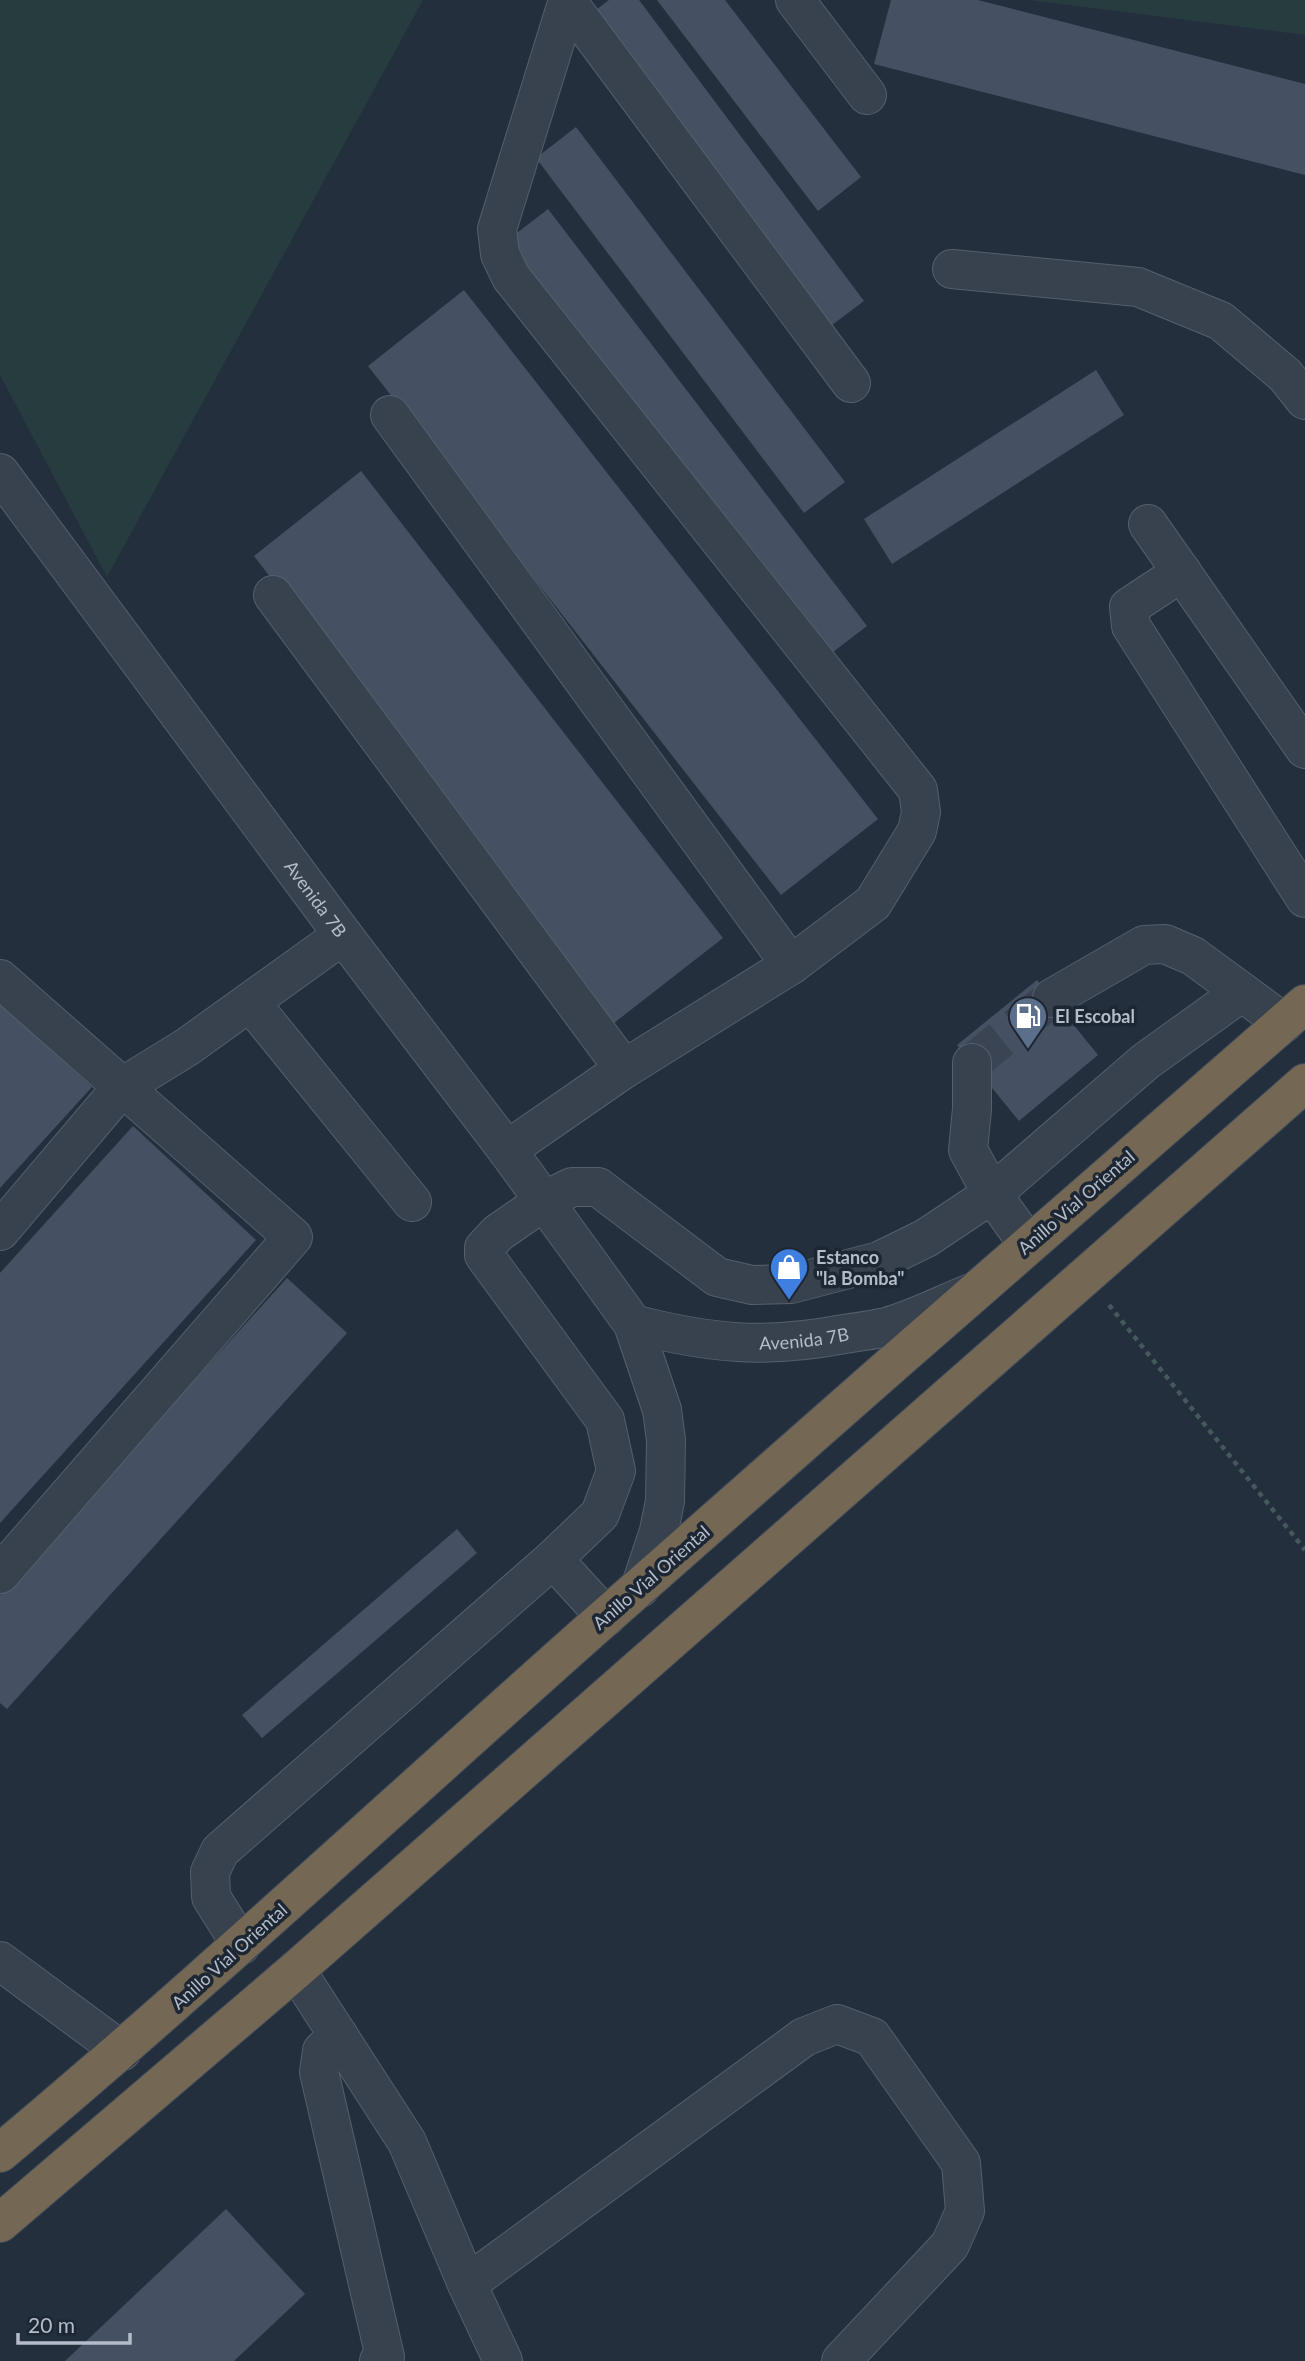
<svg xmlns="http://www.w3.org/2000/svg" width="1305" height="2361" font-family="Lato,sans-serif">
	<rect width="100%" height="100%" fill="#242f3e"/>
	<g fill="#263c3f">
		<path d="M0,0h423l-316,577 -107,-202z"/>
		<path d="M1030,0h275v35l-268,-34z"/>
	</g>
	<g fill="#455162">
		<path d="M609,0h30l225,301 -40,30 -236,-315z"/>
		<path d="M657,0h68l136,177 -43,34z"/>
		<path d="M891,0h87l327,84v91l-431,-111z"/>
		<path d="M576,127l269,355 -41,31 -268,-355z"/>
		<path d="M548,209l319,417 -43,33 -319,-417z"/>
		<path d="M464,290l414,529 -97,76 -413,-529z"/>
		<path d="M1096,370l28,45 -232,149 -28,-45z"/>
		<path d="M361,471l362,467 -109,85 -360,-467z"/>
		<path d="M1037,980l61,75 -79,66 -62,-76z"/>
		<path d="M0,1003l92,84 -92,101z"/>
		<path d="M133,1126l123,114 -256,283v-250z"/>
		<path d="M287,1278l60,55 -340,376 -7,-6v-108z"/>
		<path d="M457,1529l20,24 -215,185 -20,-23z"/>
		<path d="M226,2209l79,85 -71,67h-169z"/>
	</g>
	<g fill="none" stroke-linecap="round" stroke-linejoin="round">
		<path stroke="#3a4453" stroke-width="38" stroke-dasharray="38 19" stroke-linecap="butt" d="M972,1063l80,-65"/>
		<g stroke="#565f6c" stroke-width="40">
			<g id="minor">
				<path d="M795,0l72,95"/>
				<path d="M567,1l284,382"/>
				<path d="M952,269l186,18 83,34 64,54 20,25"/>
				<path d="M390,415l401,550"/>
				<path id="s1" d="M0,473l343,462 164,215 126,174 29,86 4,30 -1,61 -6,30 -19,57"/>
				<path d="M1148,524l157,225"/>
				<path d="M1182,572l-53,35 2,19 174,272"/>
				<path d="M273,595l351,474"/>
				<path d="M0,979l293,258 -293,337"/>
				<path d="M1052,998l92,-53 21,-1 28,12 91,67"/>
				<path d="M250,1002l162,200"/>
				<path d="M972,1063v46l-4,41 24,44 36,50"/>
				<path d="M507,1150l117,-81 167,-104 82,-62 44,-72 4,-19 -3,-22 -407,-513 -11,-23 -3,-25 71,-229"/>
				<path d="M0,1231l122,-144 65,-40 156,-112"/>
				<path id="s2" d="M633,1324c78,20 132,25 211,10 14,-2 29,-4 42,-7 29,-8 57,-23 85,-34"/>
				<path d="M553,1559l53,58"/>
				<path d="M241,1945l-30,-48 -1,-25 10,-21 333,-292 47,-45 16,-43 -11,-51 -121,-165v-7l14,-15 46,-32 28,-14h26l119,90 35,8 39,-1 88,-23 47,-23 66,-44 154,-133 96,-69"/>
				<path d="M0,1961l122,90"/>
				<path d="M296,1970l111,172 60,142 36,77"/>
				<path d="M338,2035l-16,16 -3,21 66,285 -6,4"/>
				<path d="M467,2284l337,-247 33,-13 35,13 89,126 4,48 -15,34 -109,116"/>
			</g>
		</g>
		<g stroke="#434c59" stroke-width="40">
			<g id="highway">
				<path d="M0,2153c205,-172 401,-355 602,-533 233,-207 468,-411 703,-616"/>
				<path d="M0,2223l296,-253 1009,-887"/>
			</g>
		</g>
		<path stroke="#44595c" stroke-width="4.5" stroke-dasharray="5 5" stroke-linecap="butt" d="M1109,1305l196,245"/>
		<use href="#minor" stroke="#38414e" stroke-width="38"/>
		<use href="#highway" stroke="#746855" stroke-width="38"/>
	</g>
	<defs>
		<g id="fuel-pin" transform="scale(2.0125)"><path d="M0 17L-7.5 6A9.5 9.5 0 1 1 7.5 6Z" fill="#5c6f8a" stroke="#1d2633"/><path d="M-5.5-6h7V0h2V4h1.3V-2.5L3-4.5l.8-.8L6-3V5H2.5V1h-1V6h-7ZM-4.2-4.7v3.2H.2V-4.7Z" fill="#fff"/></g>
		<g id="shop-pin" transform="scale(2.0125)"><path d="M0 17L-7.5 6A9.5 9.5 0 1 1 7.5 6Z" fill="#3f7fe0" stroke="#1d2633"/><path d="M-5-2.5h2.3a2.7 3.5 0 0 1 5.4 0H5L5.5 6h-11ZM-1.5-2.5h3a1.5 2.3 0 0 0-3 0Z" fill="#fff"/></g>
	</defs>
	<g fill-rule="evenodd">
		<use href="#fuel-pin" x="1028" y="1016"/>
		<use href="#shop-pin" x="789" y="1267"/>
	</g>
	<g text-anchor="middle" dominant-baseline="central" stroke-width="7" stroke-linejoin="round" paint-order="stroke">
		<g font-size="18" fill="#b4bcc9" stroke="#1d2633">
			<text stroke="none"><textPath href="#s1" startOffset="530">Avenida 7B</textPath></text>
			<text transform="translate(1076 1202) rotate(-41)">Anillo Vial Oriental</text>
			<text stroke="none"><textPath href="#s2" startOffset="173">Avenida 7B</textPath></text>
			<text transform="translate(651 1577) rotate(-41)">Anillo Vial Oriental</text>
			<text transform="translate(229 1956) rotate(-42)">Anillo Vial Oriental</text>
		</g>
		<g font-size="18" font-weight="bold" fill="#b4bcc9" stroke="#1d2633" text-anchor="start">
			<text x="1055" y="1016">El Escobal</text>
			<text x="816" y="1257">Estanco<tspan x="816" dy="21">"la Bomba"</tspan></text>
		</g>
	</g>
	<path d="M18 2333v10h112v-10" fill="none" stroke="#b4bcc9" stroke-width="3.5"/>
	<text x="28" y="2333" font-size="21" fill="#b4bcc9" stroke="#1d2633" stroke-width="5" paint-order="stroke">20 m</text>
</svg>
